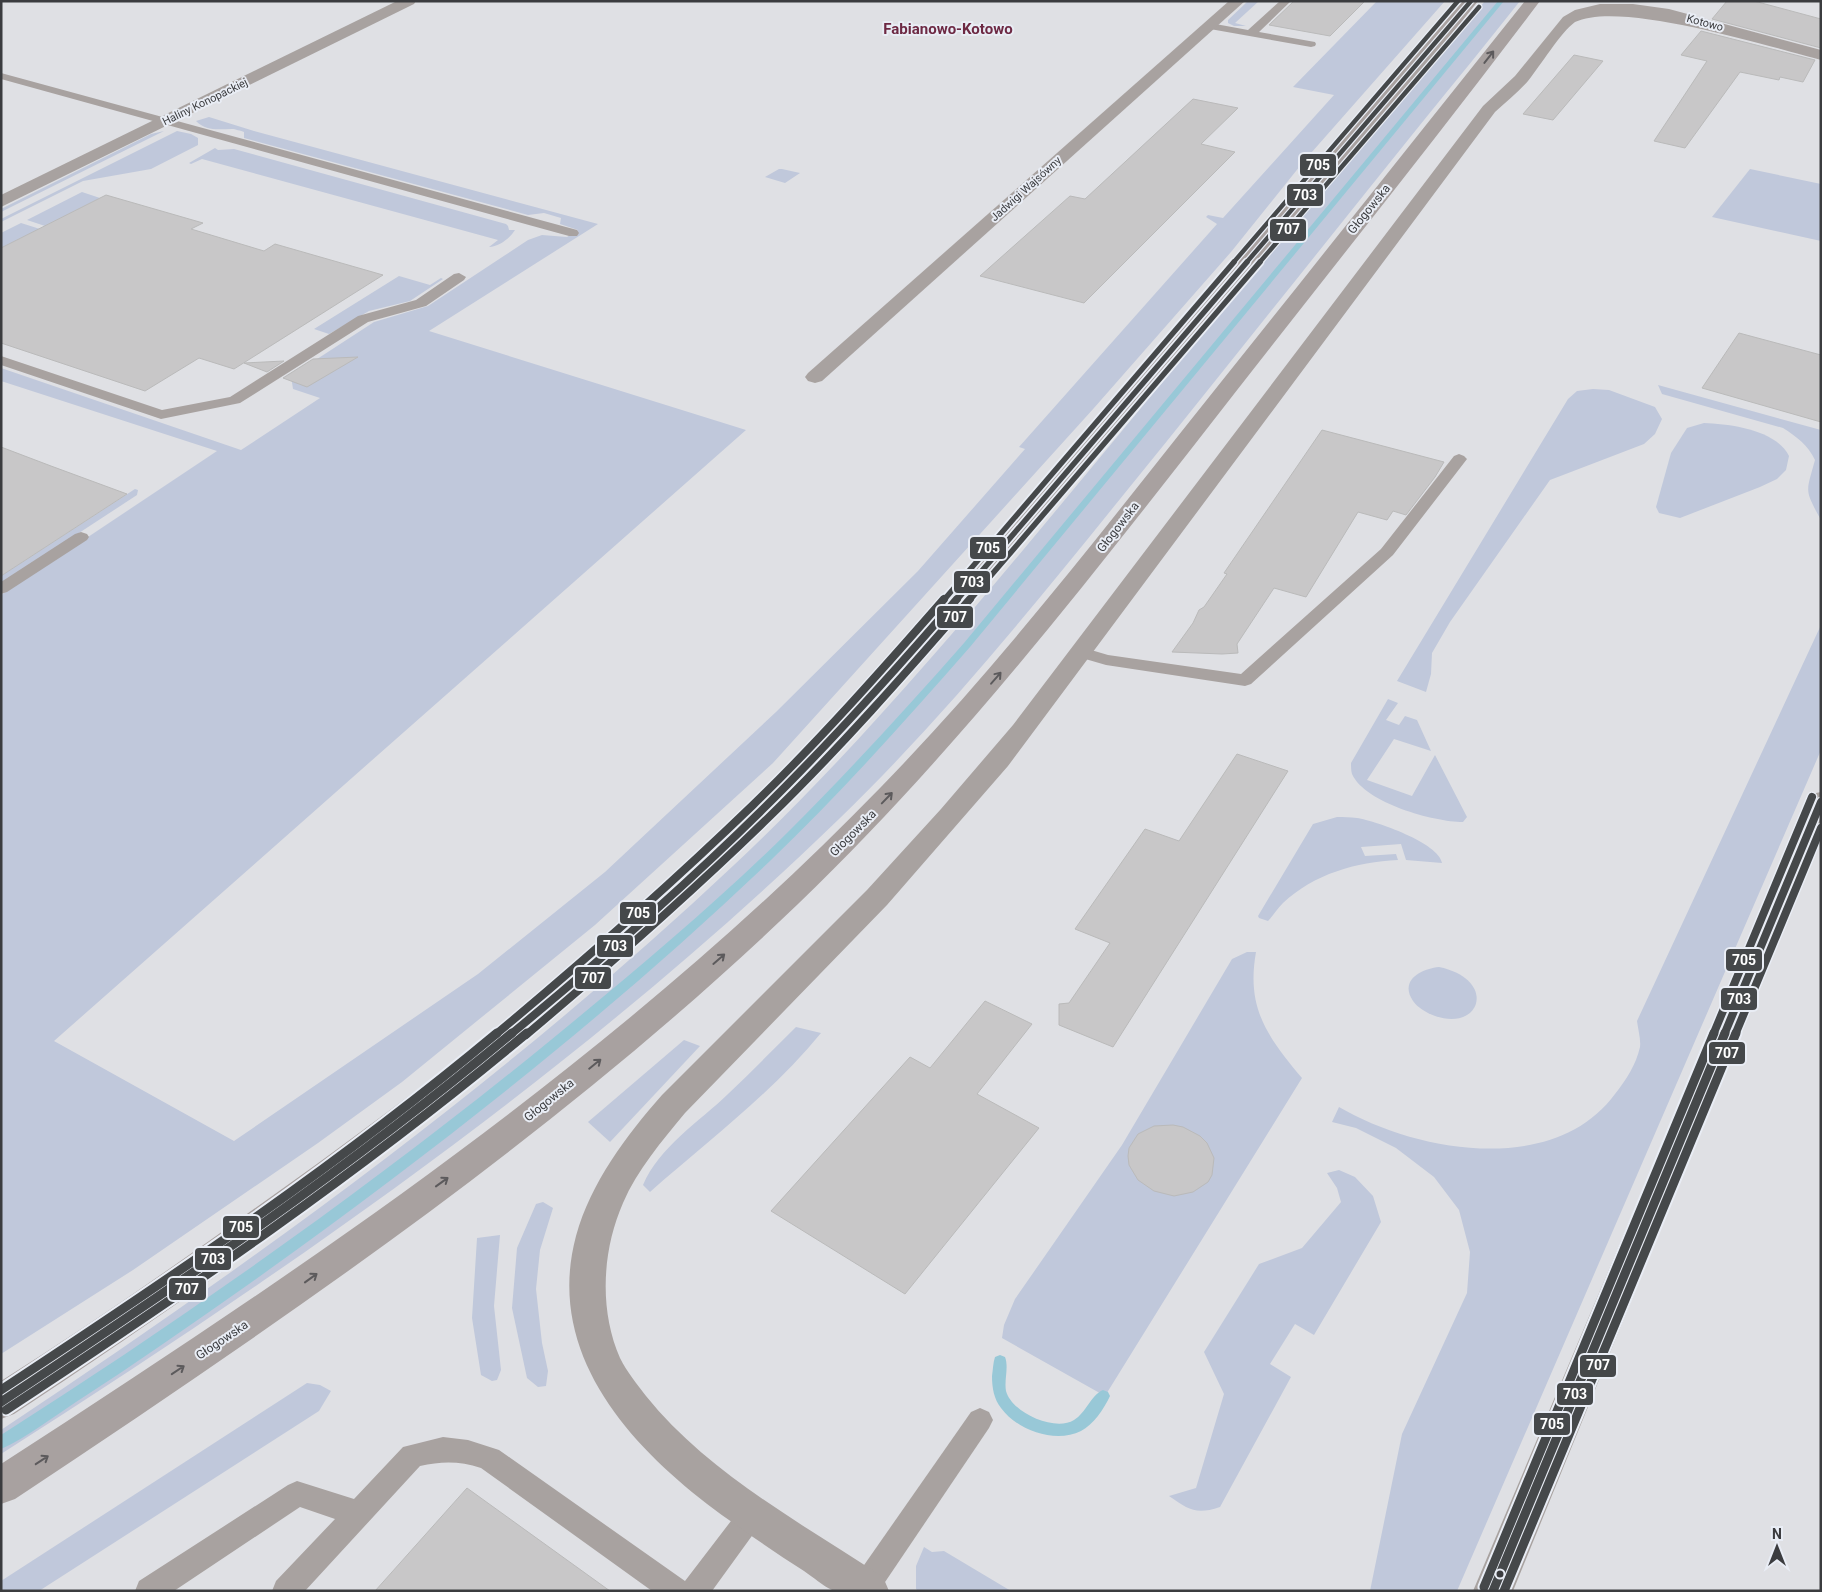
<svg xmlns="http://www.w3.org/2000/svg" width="1822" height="1592" font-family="Roboto,sans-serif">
	<rect width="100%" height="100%" fill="#dfe0e4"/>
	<g fill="#c0c8db">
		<path d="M1248,1h11l-24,22 11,3h-12l-6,-3v-3z"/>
		<path d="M1377,1h68l-141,160 -73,91 -137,156 -321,355 -178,162 -193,157 -84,61 -185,127 -132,84v-759l216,-144 -216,-70v-13l240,82 79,-52 -27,-9 -2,-13 83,-54 54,-16 100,-66 14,-5 25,2 11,-7 -18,-6 1,-6 -17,-5 -16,2 -284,-77v-6c-3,-1 -9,-3 -12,-3 -13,0 -25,3 -36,-8l13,-4 45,14 344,93 -169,107 317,99 -692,611 180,100 244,-167 127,-102 171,-160 142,-141 107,-122 -6,-2 198,-223 -11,-7 2,-2 15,3 111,-123 -41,-8z"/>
		<path d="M1485,1h35c-33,42 -67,83 -100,124 -85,106 -169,211 -253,316 -105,129 -208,262 -328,378 -253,245 -542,446 -838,635v-24c257,-171 508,-353 733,-565 134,-126 251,-269 368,-410 126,-153 256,-302 383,-454z"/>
		<path d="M164,131l-163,81v-3l150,-75z"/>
		<path d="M177,131l14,3 7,4v7l-47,24 -68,12 -82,41v-3z"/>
		<path d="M215,148l3,2 16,-1 272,75 2,2 1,4h6c-5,8 -16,17 -26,17l9,-7 -296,-81 -11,5 -2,-1z"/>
		<path d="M779,169h3l18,4 -15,10 -20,-6z"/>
		<path d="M1750,169l71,15v57l-109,-24z"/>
		<path d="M82,192l18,6 -55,28 -18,-6z"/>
		<path d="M21,223l19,6 -39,19v-15z"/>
		<path d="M399,276l31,9 11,-7 2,1 -33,22 -41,10 -40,23 -15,-5z"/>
		<path d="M1658,385l163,45v90c-17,-31 -15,-27 -6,-60 -7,-15 -18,-23 -32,-32l-121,-34z"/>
		<path d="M1593,389l16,1 46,17 7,12 -7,15 -11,10 -94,36 -100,142 -18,31 -1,21 -5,18 -29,-11 171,-282 9,-8z"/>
		<path d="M1704,423c27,1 72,7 85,33l-3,14 -9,9 -17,8 -80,31 -21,-5 -3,-6 15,-54 16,-25z"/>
		<path d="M135,489l3,1 -1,5 -136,89v-8z"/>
		<path d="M1821,625v125l-364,841h-87l32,-157 65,-141 3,-41 -11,-42 -25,-33 -38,-29 -40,-20 -24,-6 7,-15c77,45 215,70 276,-13 11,-14 21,-29 25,-47 1,-7 -2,-18 -3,-26z"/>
		<path d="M1388,699l10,4 -12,17 13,5 6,-9 12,4 14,31 -37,-12 -27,41 45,16 23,-41 32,62 -4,5c-29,0 -98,-19 -111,-48 -1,-3 -1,-8 -1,-11z"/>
		<path d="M1337,817c7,0 13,0 20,1 19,3 82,25 85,45l-36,-3 -5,-16 -40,3 4,9 31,-2 2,6c-42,2 -84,14 -115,43 -6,6 -10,13 -15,18l-9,-3 -1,-2 55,-92z"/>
		<path d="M1247,952h9c-10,56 11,84 46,126l-197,318 -103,-58 2,-13 11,-26 107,-154 110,-186z"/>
		<path d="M1439,967c58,12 43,65 -4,49 -8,-3 -17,-8 -22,-15 -14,-21 8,-32 26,-34z"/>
		<path d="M796,1027l25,6c-49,60 -113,108 -171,159l-7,-7c16,-38 56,-63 85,-91 23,-22 46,-45 68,-67z"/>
		<path d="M684,1040l16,6 -90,96 -22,-20z"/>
		<path d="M1339,1170l16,7 18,19 8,26 -67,113 -19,-11 -25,40 21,13 -71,130c-24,8 -31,3 -51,-11l27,-8 28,-94 -20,-42 55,-88 43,-16 39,-46 -4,-14 -10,-15z"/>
		<path d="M543,1202l10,6 -13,42 -4,39 6,54 6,28 -2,15 -8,1 -11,-9 -15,-70 5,-60 19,-44z"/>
		<path d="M500,1235l-6,71 7,64 -4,10 -5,1 -11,-6 -9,-57 5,-80z"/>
		<path d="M307,1383l13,2 11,6 -12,20 -280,180h-38v-10z"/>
		<path d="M924,1547l8,5 12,-1 67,40h-93l-2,-2v-23z"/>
	</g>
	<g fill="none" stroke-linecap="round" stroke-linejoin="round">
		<g fill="#98c8d7" fill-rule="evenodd">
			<path d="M1498,1h6l-534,646c-64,73 -129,146 -199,213 -162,155 -340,294 -522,424 -57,40 -114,80 -173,118 -23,15 -50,36 -75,47v-14c193,-123 379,-255 556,-400 79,-65 158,-131 231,-203 61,-61 119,-124 176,-189z"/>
			<path d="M1000,1355l5,2c4,10 -1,23 1,34 6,22 49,41 68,29 12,-7 17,-25 29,-30l5,2 2,4c-6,13 -17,29 -29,35 -26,13 -64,-1 -80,-23 -7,-9 -9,-20 -9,-32 1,-7 1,-13 3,-19z"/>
		</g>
	</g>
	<g fill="#c8c7c8" stroke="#bababa">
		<path d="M1294,1h71l-35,35 -61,-11z"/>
		<path d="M1727,1h27l67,18v29l-109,-29z"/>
		<path d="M1701,31l114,29 -12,22 -23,-5 -1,3 -39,-8 -55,76 -31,-7 53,-80 -26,-6z"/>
		<path d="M1574,55l29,6 -50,59 -30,-6z"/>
		<path d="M1193,99l45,9 -37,36 34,8 -151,151 -104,-27 90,-80 15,3z"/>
		<path d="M106,195l97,28 -12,6 73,22 11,-7 108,31 -149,94 -35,-11 -54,33 -144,-48v-95z"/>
		<path d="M1739,333l82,22v67l-119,-34z"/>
		<path d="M358,357l-51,30 -24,-9 30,-19z"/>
		<path d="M284,361l-17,11 -23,-9z"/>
		<path d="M1322,430l122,32 -9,15 -29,38 -13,-4 -6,9 -29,-8 -52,85 -32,-9 -37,56 1,9 -16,1 -50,-2 21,-29 6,-13 5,-3 23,-33 -3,-1z"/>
		<path d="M1,447l50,19 76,28 -126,82z"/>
		<path d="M1237,754l51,17 -175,276 -54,-22v-21l10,-1 41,-60 -35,-14 70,-100 34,12z"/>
		<path d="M985,1001l47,23 -55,70 62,34 -134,166 -134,-83 139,-154 20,11z"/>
		<path d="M1173,1125l10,2 17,9 7,7 7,15 -2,17 -4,7 -15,10 -19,4 -20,-5 -16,-11 -9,-15 -1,-9 1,-8 9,-14 16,-8z"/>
		<path d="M467,1488l143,103h-235z"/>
	</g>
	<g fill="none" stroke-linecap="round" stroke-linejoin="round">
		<g fill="#a8a2a0" fill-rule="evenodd">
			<path d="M1280,1h11l-32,31 56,10 1,2 -1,2 -4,1 -101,-18 -5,-3 5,-3 38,7z"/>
			<path d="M1,73l576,157 2,3 -2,3h-8l-568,-157z"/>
			<path d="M459,273l7,4 -2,3 -38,26 -58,16 -128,81 -79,16 -160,-54v-9l161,54 68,-13 128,-81 58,-16 38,-26z"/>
			<path d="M1459,454l5,2 3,3 -74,96 -142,129 -6,2 -139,-21 -31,-9 -3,-4 3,-4 6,-1 27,8 133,19 140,-125 73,-93z"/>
			<path d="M81,532l6,2 2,3 -2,3 -80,52 -6,2v-12l74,-48z"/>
			<path d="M980,1408l9,4 4,8 -4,8 -110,163h-27l-1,-3 4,-10 116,-166z"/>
			<path d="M443,1437l25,3 31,10 186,131 59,-77 9,-4 9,4 4,9 -4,9 -50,69h-60l-171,-123c-21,-7 -39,-7 -61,-2l-115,125h-33l4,-10 59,-62 -35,-12 -126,84h-39l4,-10 149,-96 9,-4 57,18 49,-52z"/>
		</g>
		<g fill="#a8a2a0" fill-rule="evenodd">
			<path d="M1229,1h16l-423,380 -7,2 -7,-2 -3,-4 3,-4z"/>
			<path d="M1600,4h33l36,5 152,41v10c-54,-14 -201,-60 -246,-38 -14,10 -35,44 -47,59 -10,11 -22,21 -33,31l-487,654 -121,139 -202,208c-23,28 -48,57 -62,90 -21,48 -24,107 -3,155 7,14 17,26 26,38 62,77 155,127 237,181l6,14c-12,0 -48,1 -57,-1 -9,-4 -19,-13 -28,-19 -25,-16 -50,-33 -75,-51 -91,-65 -186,-161 -153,-284 15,-54 50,-100 86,-141l205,-205 74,-81 72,-84 470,-619 32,-30 48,-59 12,-7z"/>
		</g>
		<g fill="#a8a2a0" fill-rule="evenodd">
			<path d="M397,1h19l-2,3 -413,203v-12z"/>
			<path d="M1821,792v43l-308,756h-40l334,-790 4,-7z"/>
		</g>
		<g fill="#a8a1a0" fill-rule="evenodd">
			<path d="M1463,1h15c-38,49 -79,95 -119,142 -73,86 -147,171 -220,258 -140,164 -276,333 -434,480 -213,199 -448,373 -691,533l-13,5v-38c85,-54 168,-111 250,-170 153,-108 303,-222 440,-350 83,-77 161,-159 236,-243z"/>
			<path d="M1525,1h15c-100,133 -204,262 -306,393 -139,178 -273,353 -436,510 -237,228 -510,413 -783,595l-14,5v-40c311,-201 621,-410 880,-677 107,-110 202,-231 297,-351 116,-145 231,-290 347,-435z"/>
		</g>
		<g stroke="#e9edf5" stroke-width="7">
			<path id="bus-1-far3" d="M1246,263l225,-262"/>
		</g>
		<g stroke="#e9edf5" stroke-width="9">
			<path id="bus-1-far2" d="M956,601l291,-339"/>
		</g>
		<g stroke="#e9edf5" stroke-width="11">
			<g id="bus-1-far1">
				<path d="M510,1035c87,-72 172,-146 252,-225 68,-67 132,-138 195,-211"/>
				<path d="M1724,1035l97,-233"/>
			</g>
		</g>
		<g stroke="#e9edf5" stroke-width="13">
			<g id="bus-1">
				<path d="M1,1402c175,-116 349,-234 511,-369"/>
				<path d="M1493,1591l232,-558"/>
			</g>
		</g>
		<g stroke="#e9edf5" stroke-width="7">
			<path id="bus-2-far3" d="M1259,263l220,-256"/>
		</g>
		<g stroke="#e9edf5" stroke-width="9">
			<path id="bus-2-far2" d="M969,601l291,-339"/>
		</g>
		<g stroke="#e9edf5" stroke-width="11">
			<g id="bus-2-far1">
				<path d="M526,1035c83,-70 164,-141 242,-217 71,-69 137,-144 202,-219"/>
				<path d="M1735,1035l86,-207"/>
			</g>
		</g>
		<g stroke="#e9edf5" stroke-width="13">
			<g id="bus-2">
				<path d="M6,1410c179,-118 356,-239 521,-377"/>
				<path d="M1504,1591l232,-558"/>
			</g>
		</g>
		<g stroke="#e9edf5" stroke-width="7">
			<path id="bus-3-far3" d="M1233,263l225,-262"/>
		</g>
		<g stroke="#e9edf5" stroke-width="9">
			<path id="bus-3-far2" d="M943,601l291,-339"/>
		</g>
		<g stroke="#e9edf5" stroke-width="11">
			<g id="bus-3-far1">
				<path d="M495,1035c89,-74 175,-150 258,-230 67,-65 129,-135 191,-206"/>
				<path d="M1713,1035l99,-238"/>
			</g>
		</g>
		<g stroke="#e9edf5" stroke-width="13">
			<g id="bus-3">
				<path d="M1,1390c170,-112 339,-226 496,-357"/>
				<path d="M1484,1587l230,-554"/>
			</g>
		</g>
		<use href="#bus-1-far3" stroke="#45484a" stroke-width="4.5"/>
		<use href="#bus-1-far2" stroke="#45484a" stroke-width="5.5"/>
		<use href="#bus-1-far1" stroke="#45484a" stroke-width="8"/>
		<use href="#bus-1" stroke="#45484a" stroke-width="9"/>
		<use href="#bus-2-far3" stroke="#45484a" stroke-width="4.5"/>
		<use href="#bus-2-far2" stroke="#45484a" stroke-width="5.5"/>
		<use href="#bus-2-far1" stroke="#45484a" stroke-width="8"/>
		<use href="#bus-2" stroke="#45484a" stroke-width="9"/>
		<use href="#bus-3-far3" stroke="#45484a" stroke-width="4.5"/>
		<use href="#bus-3-far2" stroke="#45484a" stroke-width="5.5"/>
		<use href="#bus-3-far1" stroke="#45484a" stroke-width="8"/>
		<use href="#bus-3" stroke="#45484a" stroke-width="9"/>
	</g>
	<defs><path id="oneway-shaft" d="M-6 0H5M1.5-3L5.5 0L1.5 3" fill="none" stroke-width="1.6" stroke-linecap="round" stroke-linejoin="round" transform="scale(1.25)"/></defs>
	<g stroke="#5c5a5c">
		<use href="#oneway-shaft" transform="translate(1489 57) rotate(-52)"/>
		<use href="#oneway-shaft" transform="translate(996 678) rotate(-49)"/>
		<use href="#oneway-shaft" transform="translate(887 798) rotate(-46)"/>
		<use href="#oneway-shaft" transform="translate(719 959) rotate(-41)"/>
		<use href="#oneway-shaft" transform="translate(595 1064) rotate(-39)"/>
		<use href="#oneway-shaft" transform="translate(442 1182) rotate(-36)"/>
		<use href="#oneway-shaft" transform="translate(311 1278) rotate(-36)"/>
		<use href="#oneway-shaft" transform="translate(178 1370) rotate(-34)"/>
		<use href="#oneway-shaft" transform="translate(42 1460) rotate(-33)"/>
	</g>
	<circle fill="#3b3c3f" stroke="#e9edf5" stroke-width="2" cx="1500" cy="1574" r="4.5"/>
	<g text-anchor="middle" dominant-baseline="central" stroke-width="4" stroke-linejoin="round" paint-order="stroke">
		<g font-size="11" fill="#3b3c3f" stroke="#e9edf5">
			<text transform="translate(1705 23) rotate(15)">Kotowo</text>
			<text transform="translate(205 102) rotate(-26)">Haliny Konopackiej</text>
			<text transform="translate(1026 189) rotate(-42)">Jadwigi Wajsówny</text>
		</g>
		<g font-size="12" fill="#3b3c3f" stroke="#e9edf5">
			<text transform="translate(1369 209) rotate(-51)">Głogowska</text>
			<text transform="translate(1118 527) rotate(-52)">Głogowska</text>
			<text transform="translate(853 833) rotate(-45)">Głogowska</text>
			<text transform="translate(549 1100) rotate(-39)">Głogowska</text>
			<text transform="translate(222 1340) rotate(-34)">Głogowska</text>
		</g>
		<g font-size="15" font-weight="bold" fill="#6d2943" stroke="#e9edf5">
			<text x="948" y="29">Fabianowo-Kotowo</text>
		</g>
	</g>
	<g stroke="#e9edf5" stroke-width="2">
		<rect x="1299" y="153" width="38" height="24" rx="5" fill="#45484a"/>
		<rect x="1286" y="183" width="38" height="24" rx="5" fill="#45484a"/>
		<rect x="1269" y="218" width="38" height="24" rx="5" fill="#45484a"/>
		<rect x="969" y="536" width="38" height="24" rx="5" fill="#45484a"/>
		<rect x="953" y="570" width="38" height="24" rx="5" fill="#45484a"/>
		<rect x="936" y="605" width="38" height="24" rx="5" fill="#45484a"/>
		<rect x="619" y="901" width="38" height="24" rx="5" fill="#45484a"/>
		<rect x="596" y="934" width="38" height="24" rx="5" fill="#45484a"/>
		<rect x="1725" y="948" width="38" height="24" rx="5" fill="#45484a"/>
		<rect x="574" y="966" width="38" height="24" rx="5" fill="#45484a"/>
		<rect x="1720" y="987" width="38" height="24" rx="5" fill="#45484a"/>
		<rect x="1708" y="1041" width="38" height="24" rx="5" fill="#45484a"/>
		<rect x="222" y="1215" width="38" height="24" rx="5" fill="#45484a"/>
		<rect x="194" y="1247" width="38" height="24" rx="5" fill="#45484a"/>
		<rect x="168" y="1277" width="39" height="24" rx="5" fill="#45484a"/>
		<rect x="1579" y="1354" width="38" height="24" rx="5" fill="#45484a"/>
		<rect x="1556" y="1382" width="38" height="24" rx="5" fill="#45484a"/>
		<rect x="1533" y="1412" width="38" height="24" rx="5" fill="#45484a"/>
	</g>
	<g font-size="14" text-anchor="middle" font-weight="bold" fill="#fff">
		<text x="1318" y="170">705</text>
		<text x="1305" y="200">703</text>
		<text x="1288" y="234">707</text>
		<text x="988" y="553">705</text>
		<text x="972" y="587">703</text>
		<text x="955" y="622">707</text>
		<text x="638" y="918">705</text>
		<text x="615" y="951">703</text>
		<text x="1744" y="965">705</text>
		<text x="593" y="983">707</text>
		<text x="1739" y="1004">703</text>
		<text x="1727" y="1058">707</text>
		<text x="241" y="1232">705</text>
		<text x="213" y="1264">703</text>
		<text x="187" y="1294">707</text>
		<text x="1598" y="1370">707</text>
		<text x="1575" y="1399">703</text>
		<text x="1552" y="1429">705</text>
	</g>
	<rect width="1822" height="1592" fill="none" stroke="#3b3c3f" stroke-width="5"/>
	<g transform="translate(1777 1547)" stroke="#e9edf5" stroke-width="4" paint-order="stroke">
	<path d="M0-4L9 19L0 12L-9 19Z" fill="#3b3c3f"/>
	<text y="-8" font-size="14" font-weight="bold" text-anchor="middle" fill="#3b3c3f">N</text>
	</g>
</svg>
